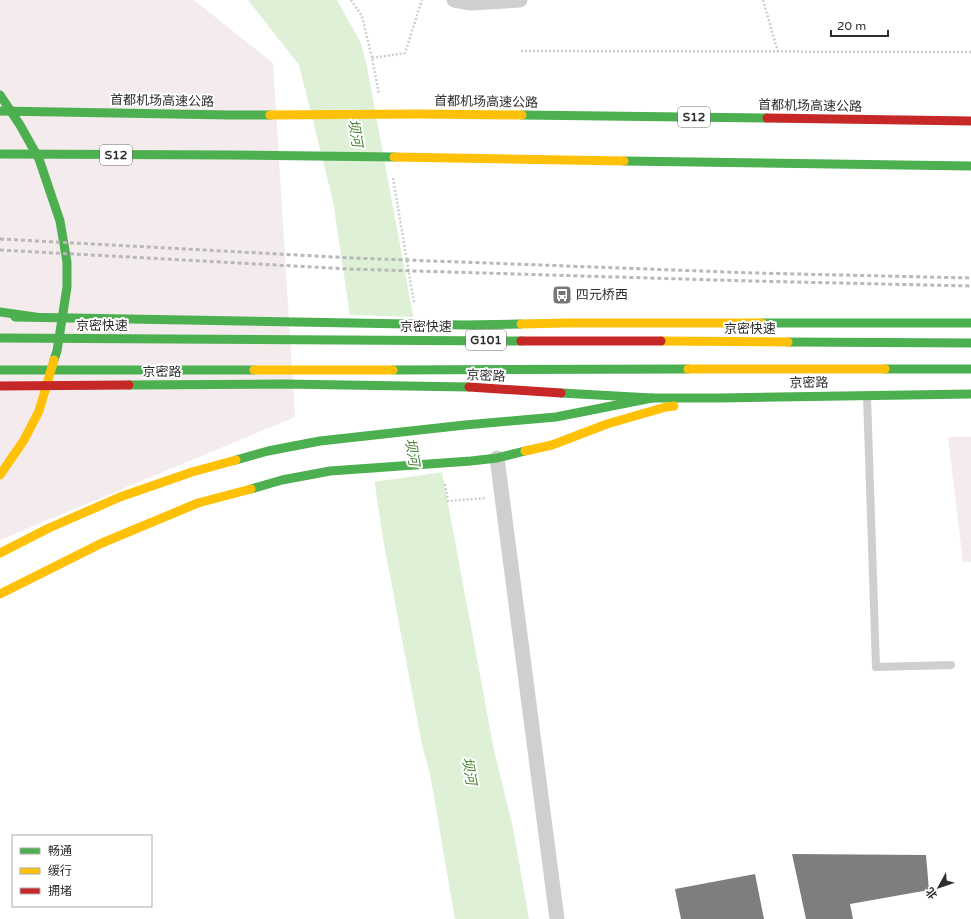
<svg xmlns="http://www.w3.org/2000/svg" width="971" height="919" font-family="'Varela Round','Noto Sans SC',sans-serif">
	<rect width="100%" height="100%" fill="#fff"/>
	<g fill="#f4ebec">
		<path d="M0,0h194l79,63 22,354 -295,123z"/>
		<path d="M948,437h23v125h-8z"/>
	</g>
	<path fill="#def1d7" d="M248,0h89l24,43 6,24 85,458 42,225 19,78 16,91h-74l-25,-145 -8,-29 -39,-206 -50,-338 -34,-136z"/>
	<path fill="#fff" d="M348,315l67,2 29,155 -71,10z"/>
	<g fill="#7e7e7e">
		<path d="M792,854l134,1 3,35 -79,14 3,15h-47z"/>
		<path d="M755,874l9,45h-83l-6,-30z"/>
	</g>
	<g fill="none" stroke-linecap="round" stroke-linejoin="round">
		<g stroke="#cecece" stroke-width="2.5" stroke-dasharray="2 2" stroke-linecap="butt">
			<path d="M351,0l11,16 10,42 7,36"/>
			<path d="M763,0l15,52"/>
			<path d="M521,51l450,1"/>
			<path d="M372,58l33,-5 17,-53"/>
			<path d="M393,178l21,125"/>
			<path d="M445,484l3,17 38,-3"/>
		</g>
		<path stroke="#cfcfcf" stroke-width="8" d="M867,396l9,271 75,-2"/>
		<g stroke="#cfcfcf" stroke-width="15">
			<path d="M454,0l17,3 49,-3"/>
			<path d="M497,458l60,461"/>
		</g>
		<g stroke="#4caf50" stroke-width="9">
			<path d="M0,95l20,30 19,34 21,62 7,41v25l-10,64 -3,9"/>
			<path d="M0,111l229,4h41"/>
			<path d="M522,115l245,3"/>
			<path d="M0,154l232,1 162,2"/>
			<path d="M624,161l347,5"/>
			<path d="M0,312l35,5"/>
			<path d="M15,317l450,8 56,-1"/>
			<path d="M762,323h209"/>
			<path d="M0,338l521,3"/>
			<path d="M788,342l183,1"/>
			<path d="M885,369h86"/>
			<path d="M0,370h254"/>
			<path d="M393,370l295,-1"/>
			<path d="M129,385l155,-1 185,3"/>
			<path d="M561,393l91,5h67l252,-4"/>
			<path d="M236,460l32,-9 52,-10 145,-16 91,-8 96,-19"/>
			<path d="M251,489l31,-9 48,-9 141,-10 26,-3 28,-7"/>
		</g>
		<g stroke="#ffc107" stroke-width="9">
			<path d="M270,115l148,-1 104,1"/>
			<path d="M394,157l230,4"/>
			<path d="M521,324l44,-1h197"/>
			<path d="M661,341l127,1"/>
			<path d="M688,369h197"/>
			<path d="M254,370h139"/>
			<path d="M525,451l27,-6 55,-21 59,-17 8,-1"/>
			<path d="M0,475l24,-35 15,-29 15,-51"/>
			<path d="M0,553l49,-25 71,-31 72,-25 44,-12"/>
			<path d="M0,594l102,-51 96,-40 53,-14"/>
		</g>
		<g stroke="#c62828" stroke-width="9">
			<path d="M767,118l204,3"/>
			<path d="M521,341h140"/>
			<path d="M0,386l129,-1"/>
			<path d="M469,387l92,6"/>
		</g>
		<g stroke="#b8b8b8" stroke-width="3" stroke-dasharray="4 3" stroke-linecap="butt">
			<path d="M0,239l353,19 401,15 217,5"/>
			<path d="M0,250l349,19 401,12 221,5"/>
		</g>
	</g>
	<defs>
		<g id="bus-square" transform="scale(1)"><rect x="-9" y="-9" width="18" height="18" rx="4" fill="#767676" stroke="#fff"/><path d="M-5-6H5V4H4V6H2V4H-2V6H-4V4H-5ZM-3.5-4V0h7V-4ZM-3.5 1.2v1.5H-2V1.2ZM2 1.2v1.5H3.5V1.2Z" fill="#fff"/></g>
	</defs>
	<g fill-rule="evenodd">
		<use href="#bus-square" x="562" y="295"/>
	</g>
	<g text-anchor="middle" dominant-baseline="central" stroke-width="4" stroke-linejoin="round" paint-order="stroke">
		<g fill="#fff" stroke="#6c6c6c" stroke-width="1">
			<rect x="678" y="107" width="32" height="20" rx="3"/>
			<rect x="100" y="145" width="32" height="20" rx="3"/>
			<rect x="466" y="330" width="40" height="20" rx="3"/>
		</g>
		<g font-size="12" font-weight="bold" fill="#2d2d2d">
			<text x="694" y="117">S12</text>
			<text x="116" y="155">S12</text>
			<text x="486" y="340">G101</text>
		</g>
		<g font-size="13" fill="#2d2d2d" stroke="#fff">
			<text transform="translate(162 101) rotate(1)">首都机场高速公路</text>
			<text transform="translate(486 102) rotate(1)">首都机场高速公路</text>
			<text transform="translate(810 106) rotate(1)">首都机场高速公路</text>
			<text x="102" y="326">京密快速</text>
			<text x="426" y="327">京密快速</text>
			<text x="750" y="329">京密快速</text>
			<text x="162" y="372">京密路</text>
			<text transform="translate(486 376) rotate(3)">京密路</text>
			<text transform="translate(809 383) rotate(-1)">京密路</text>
		</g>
		<g font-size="13" fill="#2d2d2d" stroke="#fff" text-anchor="start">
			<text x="576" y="295">四元桥西</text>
		</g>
		<g font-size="14" font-style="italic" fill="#4b8337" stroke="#fff">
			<text transform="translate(355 133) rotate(80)">坝河</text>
			<text transform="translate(412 452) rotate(80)">坝河</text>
			<text transform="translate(469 771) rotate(80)">坝河</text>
		</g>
	</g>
	<rect x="12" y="835" width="140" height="72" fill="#ffffff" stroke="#ababab"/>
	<rect x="20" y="848" width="20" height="6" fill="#4caf50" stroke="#ababab"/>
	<text x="48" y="855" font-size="12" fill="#2d2d2d">畅通</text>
	<rect x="20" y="868" width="20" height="6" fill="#ffc107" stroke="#ababab"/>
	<text x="48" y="875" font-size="12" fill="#2d2d2d">缓行</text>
	<rect x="20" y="888" width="20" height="6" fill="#c62828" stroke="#ababab"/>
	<text x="48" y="895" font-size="12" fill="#2d2d2d">拥堵</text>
	<g transform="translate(939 887) rotate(230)" stroke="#ffffff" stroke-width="3" paint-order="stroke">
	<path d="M0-3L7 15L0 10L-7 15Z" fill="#2d2d2d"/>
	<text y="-6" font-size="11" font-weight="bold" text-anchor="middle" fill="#2d2d2d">北</text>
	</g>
	<path d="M831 30v6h57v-6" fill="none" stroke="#2d2d2d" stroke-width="2"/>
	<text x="837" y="30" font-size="12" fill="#2d2d2d" stroke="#ffffff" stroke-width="3" paint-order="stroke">20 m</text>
</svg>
